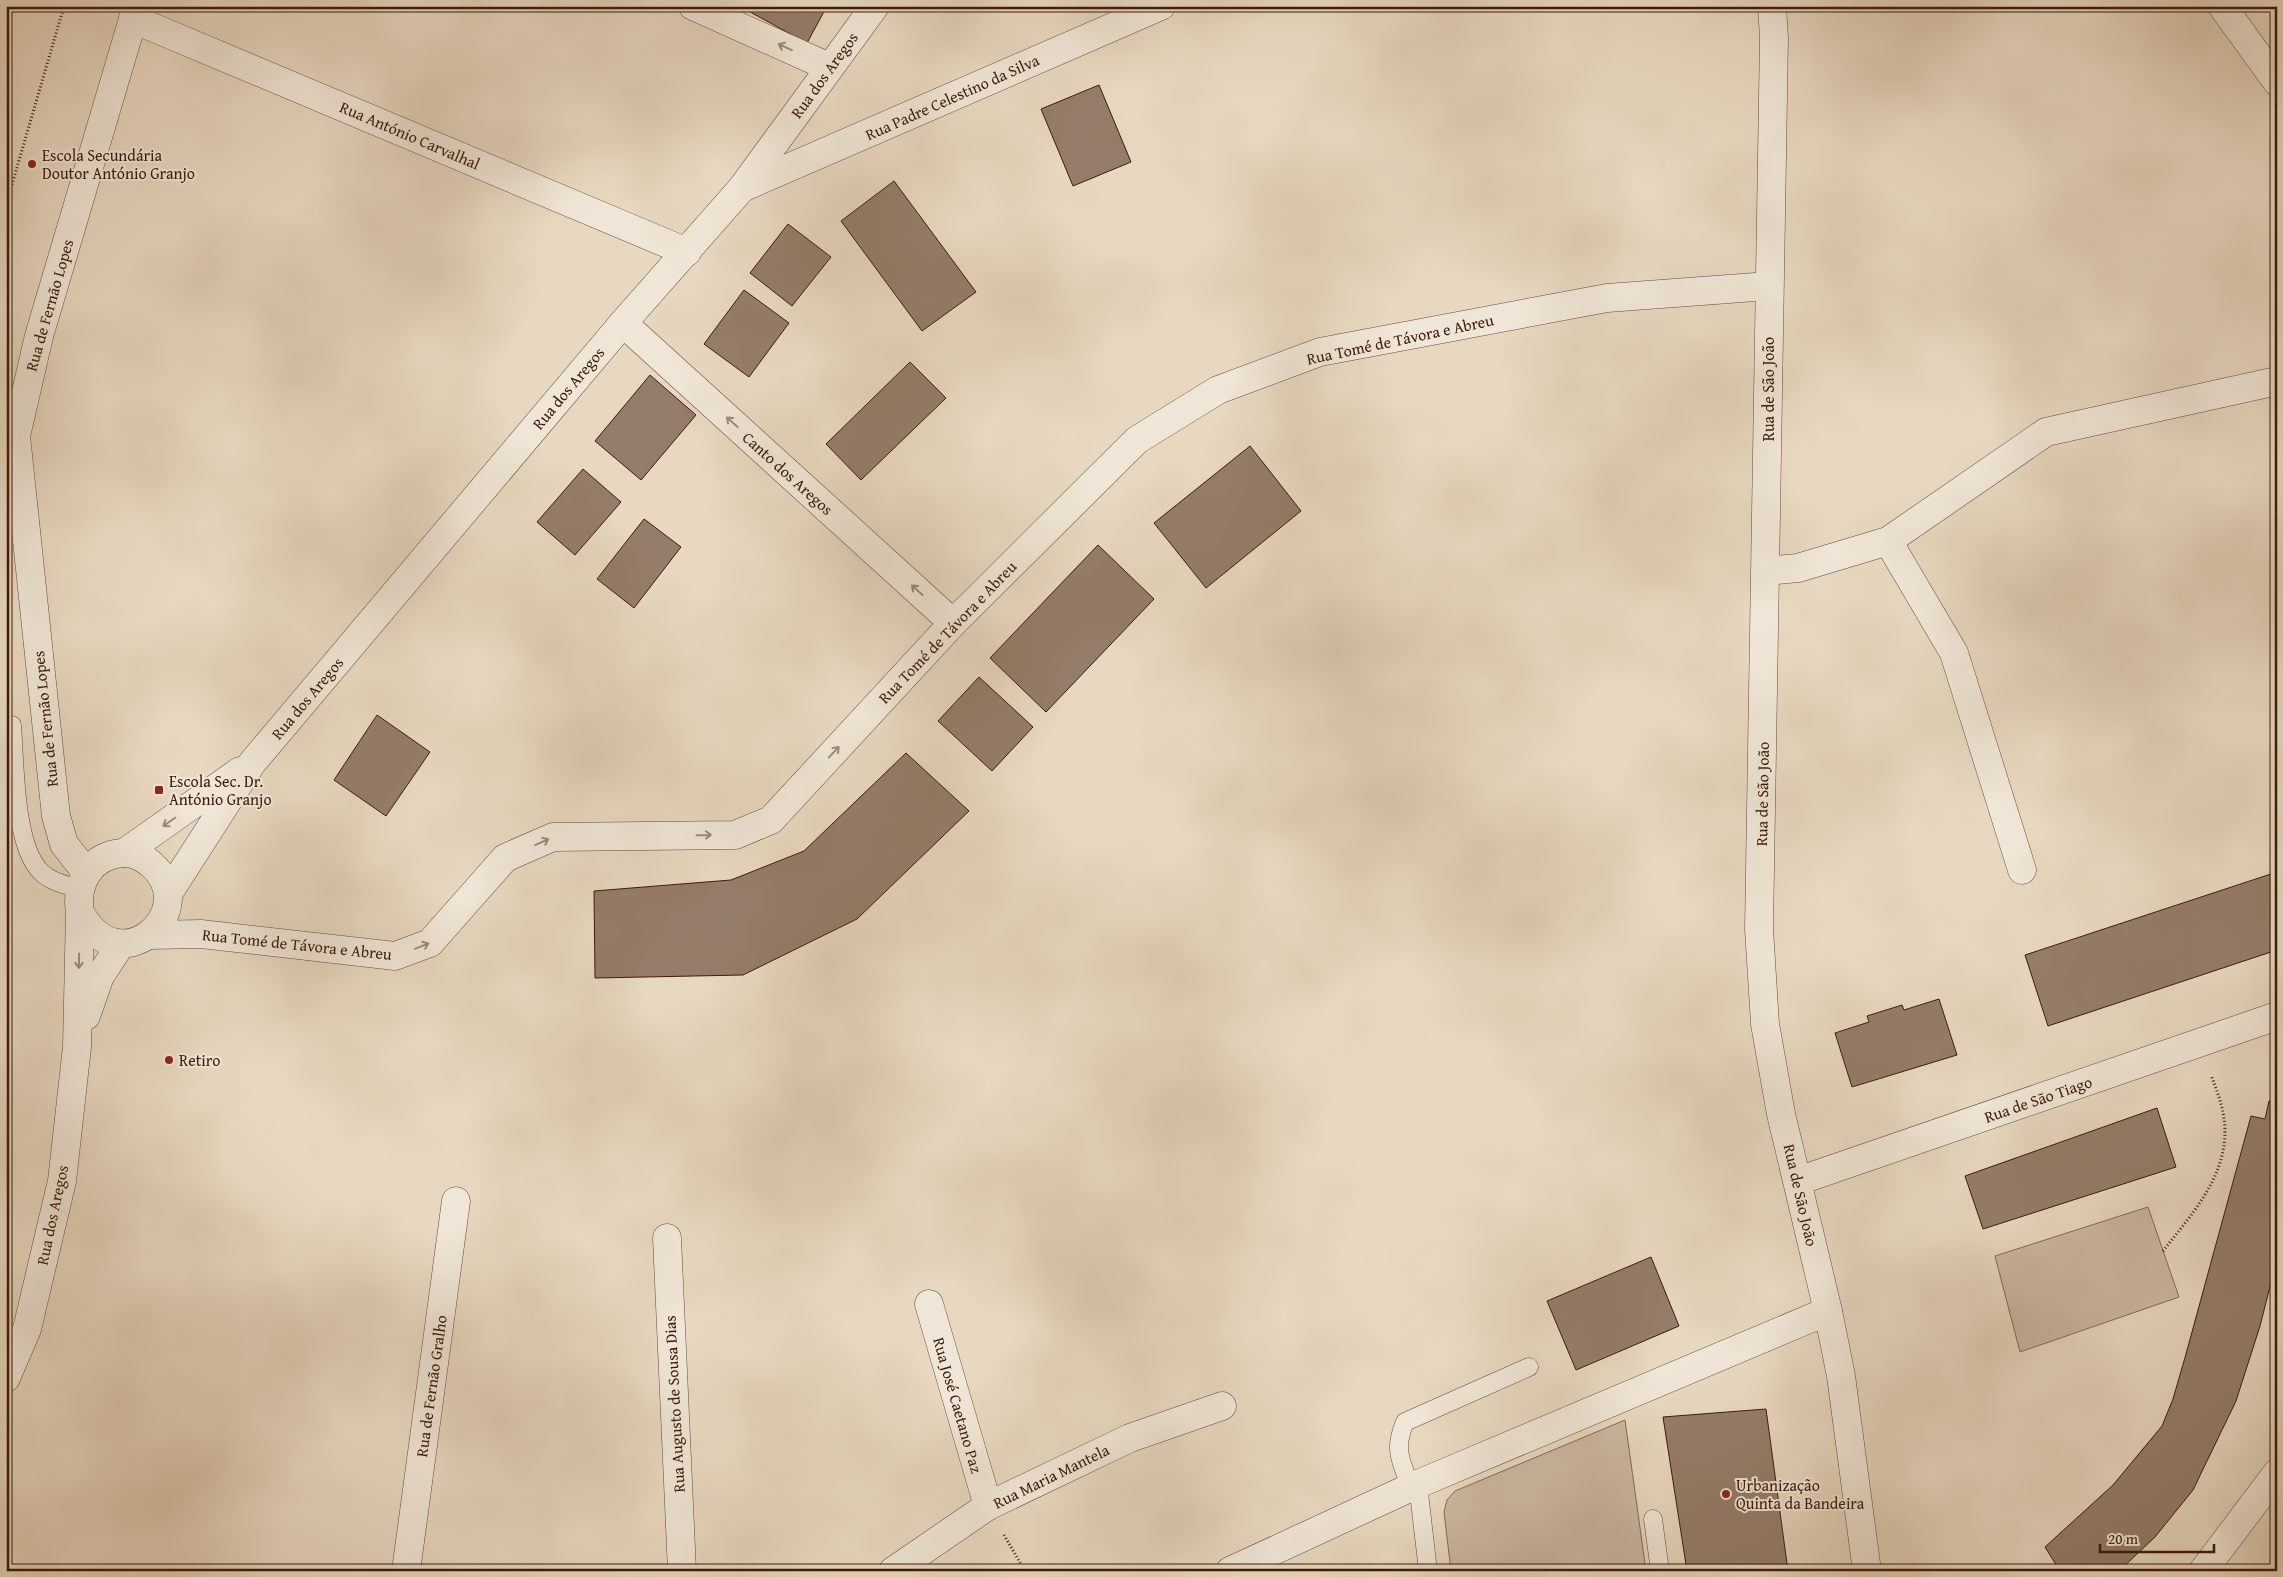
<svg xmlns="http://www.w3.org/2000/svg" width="2283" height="1577" font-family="'Gentium Book Plus',serif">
	<rect width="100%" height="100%" fill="#e8d8c1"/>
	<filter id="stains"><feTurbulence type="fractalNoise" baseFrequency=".004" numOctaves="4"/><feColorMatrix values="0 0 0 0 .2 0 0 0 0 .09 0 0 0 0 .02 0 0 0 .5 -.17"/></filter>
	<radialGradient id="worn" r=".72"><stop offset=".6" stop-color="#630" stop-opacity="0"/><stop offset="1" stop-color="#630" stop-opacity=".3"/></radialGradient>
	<g fill="#cbb8a2" stroke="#846958">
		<path d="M2148,1207l31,90 -159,55 -25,-96z"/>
		<path d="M1625,1420l21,151h-195l-7,-59 3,-12 8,-9z"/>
	</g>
	<g fill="#957d6b" stroke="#3c1a0d">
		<path d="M739,6h88l-20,37z"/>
		<path d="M1099,85l32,77 -58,24 -32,-77z"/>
		<path d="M894,181l82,111 -54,39 -81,-110z"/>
		<path d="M788,224l43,33 -39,49 -42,-33z"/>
		<path d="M744,290l45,33 -40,54 -45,-33z"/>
		<path d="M910,362l36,36 -85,82 -35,-36z"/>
		<path d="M650,375l46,40 -55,65 -46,-39z"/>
		<path d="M1250,446l51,65 -95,77 -52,-65z"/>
		<path d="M583,469l38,33 -46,53 -38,-33z"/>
		<path d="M644,519l37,28 -47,61 -37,-29z"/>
		<path d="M1098,545l56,54 -108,113 -56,-54z"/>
		<path d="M979,677l54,50 -41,44 -54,-50z"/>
		<path d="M377,715l53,37 -44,64 -52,-36z"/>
		<path d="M906,753l63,58 -112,108 -114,56 -148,3 -1,-87 137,-11 73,-29z"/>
		<path d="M2277,872v78l-229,76 -23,-71z"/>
		<path d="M1939,999l18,56 -105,32 -17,-54 34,-11 -2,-6 35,-11 2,5z"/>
		<path d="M2269,1101l8,1v157l-17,67 -24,75 -43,89 -38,47 -36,34h-59l-15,-24 68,-62 49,-59 11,-27 13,-45 65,-238 14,3z"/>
		<path d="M2157,1108l19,59 -193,62 -18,-53z"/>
		<path d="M1651,1257l28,69 -103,44 -29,-69z"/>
		<path d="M1766,1409l22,162h-101l-24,-154z"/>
	</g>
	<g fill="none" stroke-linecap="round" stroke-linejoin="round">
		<g stroke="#674a3a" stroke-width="19">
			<g id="service">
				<path d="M6,726l6,-1c3,38 2,121 29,147 10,10 25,13 38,17"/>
				<path d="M1418,1484l10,87"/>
				<path d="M1411,1488c-10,-27 -18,-38 -6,-66l124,-55"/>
				<path d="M1653,1519l7,52"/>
			</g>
		</g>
		<g stroke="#674a3a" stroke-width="29">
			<g id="minor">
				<path d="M693,6l136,61"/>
				<path d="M1772,6l2,32 -15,891 6,95 16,90 47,197 13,65 26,195"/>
				<path d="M2222,6l55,76"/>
				<path d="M133,19l554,233"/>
				<path d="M742,188l419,-182"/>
				<path d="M623,323l330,300"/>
				<path d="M1888,541l66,112 68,217"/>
				<path d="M1766,571l32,-3 90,-27 158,-109 231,-51"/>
				<path d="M86,872l-22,-28 -8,-28 -40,-380 23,-100 94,-317 7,-13"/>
				<path d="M149,935l52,-1 194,22 35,-13 75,-85 48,-21 182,-2 36,-15 182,-197 184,-183 81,-50 102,-38 287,-54 162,-12"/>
				<path d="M1798,1181l479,-165"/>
				<path d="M667,1238l15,333"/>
				<path d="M929,1304l59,202"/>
				<path d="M406,1571l50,-370"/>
				<path d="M893,1571l95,-65 142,-68 92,-32"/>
				<path d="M1230,1571l188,-87 410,-173"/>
				<path d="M2203,1571l74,-98"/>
			</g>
		</g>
		<g stroke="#674a3a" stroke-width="29">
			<g id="tertiary">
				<path d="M124,853l116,-82"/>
				<path d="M168,894l84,-131 371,-440 119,-135 133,-182"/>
				<path d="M86,1016l14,-40 21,-32"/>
				<path d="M6,1378l21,-49 35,-148 15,-134 3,-135c-5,-29 11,-57 43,-59 11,0 22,5 30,13 49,46 -35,120 -73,46"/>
			</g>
		</g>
		<g stroke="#3c1a0d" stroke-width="3" stroke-dasharray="1 2.5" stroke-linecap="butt">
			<path d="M6,205l58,-199"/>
			<path d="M2163,1251c28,-36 62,-72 62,-120 0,-19 -7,-38 -14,-56"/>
			<path d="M1004,1535l21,36"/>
		</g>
		<use href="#service" stroke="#f0e6d7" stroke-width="18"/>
		<use href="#minor" stroke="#f0e6d7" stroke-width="28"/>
		<use href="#tertiary" stroke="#f0e6d7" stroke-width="28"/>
	</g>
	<defs><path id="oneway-shaft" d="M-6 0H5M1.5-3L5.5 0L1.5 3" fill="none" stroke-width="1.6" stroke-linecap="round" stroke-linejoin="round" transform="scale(1.25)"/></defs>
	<g stroke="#9f8a7c">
		<use href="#oneway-shaft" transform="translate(785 47) rotate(-156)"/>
		<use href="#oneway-shaft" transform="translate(732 422) rotate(-138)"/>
		<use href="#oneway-shaft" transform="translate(917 590) rotate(-138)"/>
		<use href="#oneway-shaft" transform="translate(834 752) rotate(-47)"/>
		<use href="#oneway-shaft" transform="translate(169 822) rotate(145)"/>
		<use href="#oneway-shaft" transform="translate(704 835) rotate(-1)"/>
		<use href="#oneway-shaft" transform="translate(542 842) rotate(-24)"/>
		<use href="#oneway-shaft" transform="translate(422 946) rotate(-22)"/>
		<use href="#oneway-shaft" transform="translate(79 961) rotate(91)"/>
	</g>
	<g fill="#8f2418" stroke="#f0e6d7" stroke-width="2">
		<circle cx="32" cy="164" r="5"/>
		<rect x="154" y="785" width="10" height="10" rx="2.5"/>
		<circle cx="169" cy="1060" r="5"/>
		<circle cx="1726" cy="1494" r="5"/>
	</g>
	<g text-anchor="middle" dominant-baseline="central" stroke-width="4" stroke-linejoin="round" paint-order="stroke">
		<g font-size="16" fill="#3c1a0d" stroke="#f0e6d7">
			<text transform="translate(824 75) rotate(-54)">Rua dos Aregos</text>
			<text transform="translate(952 97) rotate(-24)">Rua Padre Celestino da Silva</text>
			<text transform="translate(410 135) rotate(23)">Rua António Carvalhal</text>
			<text transform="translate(49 305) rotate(-74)">Rua de Fernão Lopes</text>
			<text transform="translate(1400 339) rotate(-12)">Rua Tomé de Távora e Abreu</text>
			<text transform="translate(568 388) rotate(-50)">Rua dos Aregos</text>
			<text transform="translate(1768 389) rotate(-90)">Rua de São João</text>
			<text transform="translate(788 473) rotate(42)">Canto dos Aregos</text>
			<text transform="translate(947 632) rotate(-46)">Rua Tomé de Távora e Abreu</text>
			<text transform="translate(307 698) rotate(-50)">Rua dos Aregos</text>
			<text transform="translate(45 719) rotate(-96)">Rua de Fernão Lopes</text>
			<text transform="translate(1762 794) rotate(-89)">Rua de São João</text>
			<text transform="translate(297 944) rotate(6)">Rua Tomé de Távora e Abreu</text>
			<text transform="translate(2038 1099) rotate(-19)">Rua de São Tiago</text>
			<text transform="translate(1801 1195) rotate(77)">Rua de São João</text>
			<text transform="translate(52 1215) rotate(-78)">Rua dos Aregos</text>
			<text transform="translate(431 1386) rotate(-82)">Rua de Fernão Gralho</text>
			<text transform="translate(674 1404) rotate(-93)">Rua Augusto de Sousa Dias</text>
			<text transform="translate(958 1405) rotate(74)">Rua José Caetano Paz</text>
			<text transform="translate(1051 1476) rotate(-26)">Rua Maria Mantela</text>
		</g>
		<g font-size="16" fill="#3c1a0d" stroke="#f0e6d7" text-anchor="start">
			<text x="42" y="155">Escola Secundária<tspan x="42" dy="18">Doutor António Granjo</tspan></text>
			<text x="169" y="781">Escola Sec. Dr.<tspan x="169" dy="18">António Granjo</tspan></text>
			<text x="179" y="1060">Retiro</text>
			<text x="1736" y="1485">Urbanização<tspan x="1736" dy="18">Quinta da Bandeira</tspan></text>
		</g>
	</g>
	<rect width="2283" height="1577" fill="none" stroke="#e8d8c1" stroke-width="25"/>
	<rect x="8" y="8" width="2268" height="1562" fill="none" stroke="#3c1a0d" stroke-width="2.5"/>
	<rect x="12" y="12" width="2258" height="1552" fill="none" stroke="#3c1a0d"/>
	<path d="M2100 1544v8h114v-8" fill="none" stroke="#3c1a0d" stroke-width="2.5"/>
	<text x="2108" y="1544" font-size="15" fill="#3c1a0d" stroke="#f0e6d7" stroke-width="4" paint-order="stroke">20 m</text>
	<rect width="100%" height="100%" filter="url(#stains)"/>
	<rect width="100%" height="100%" fill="url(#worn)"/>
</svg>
